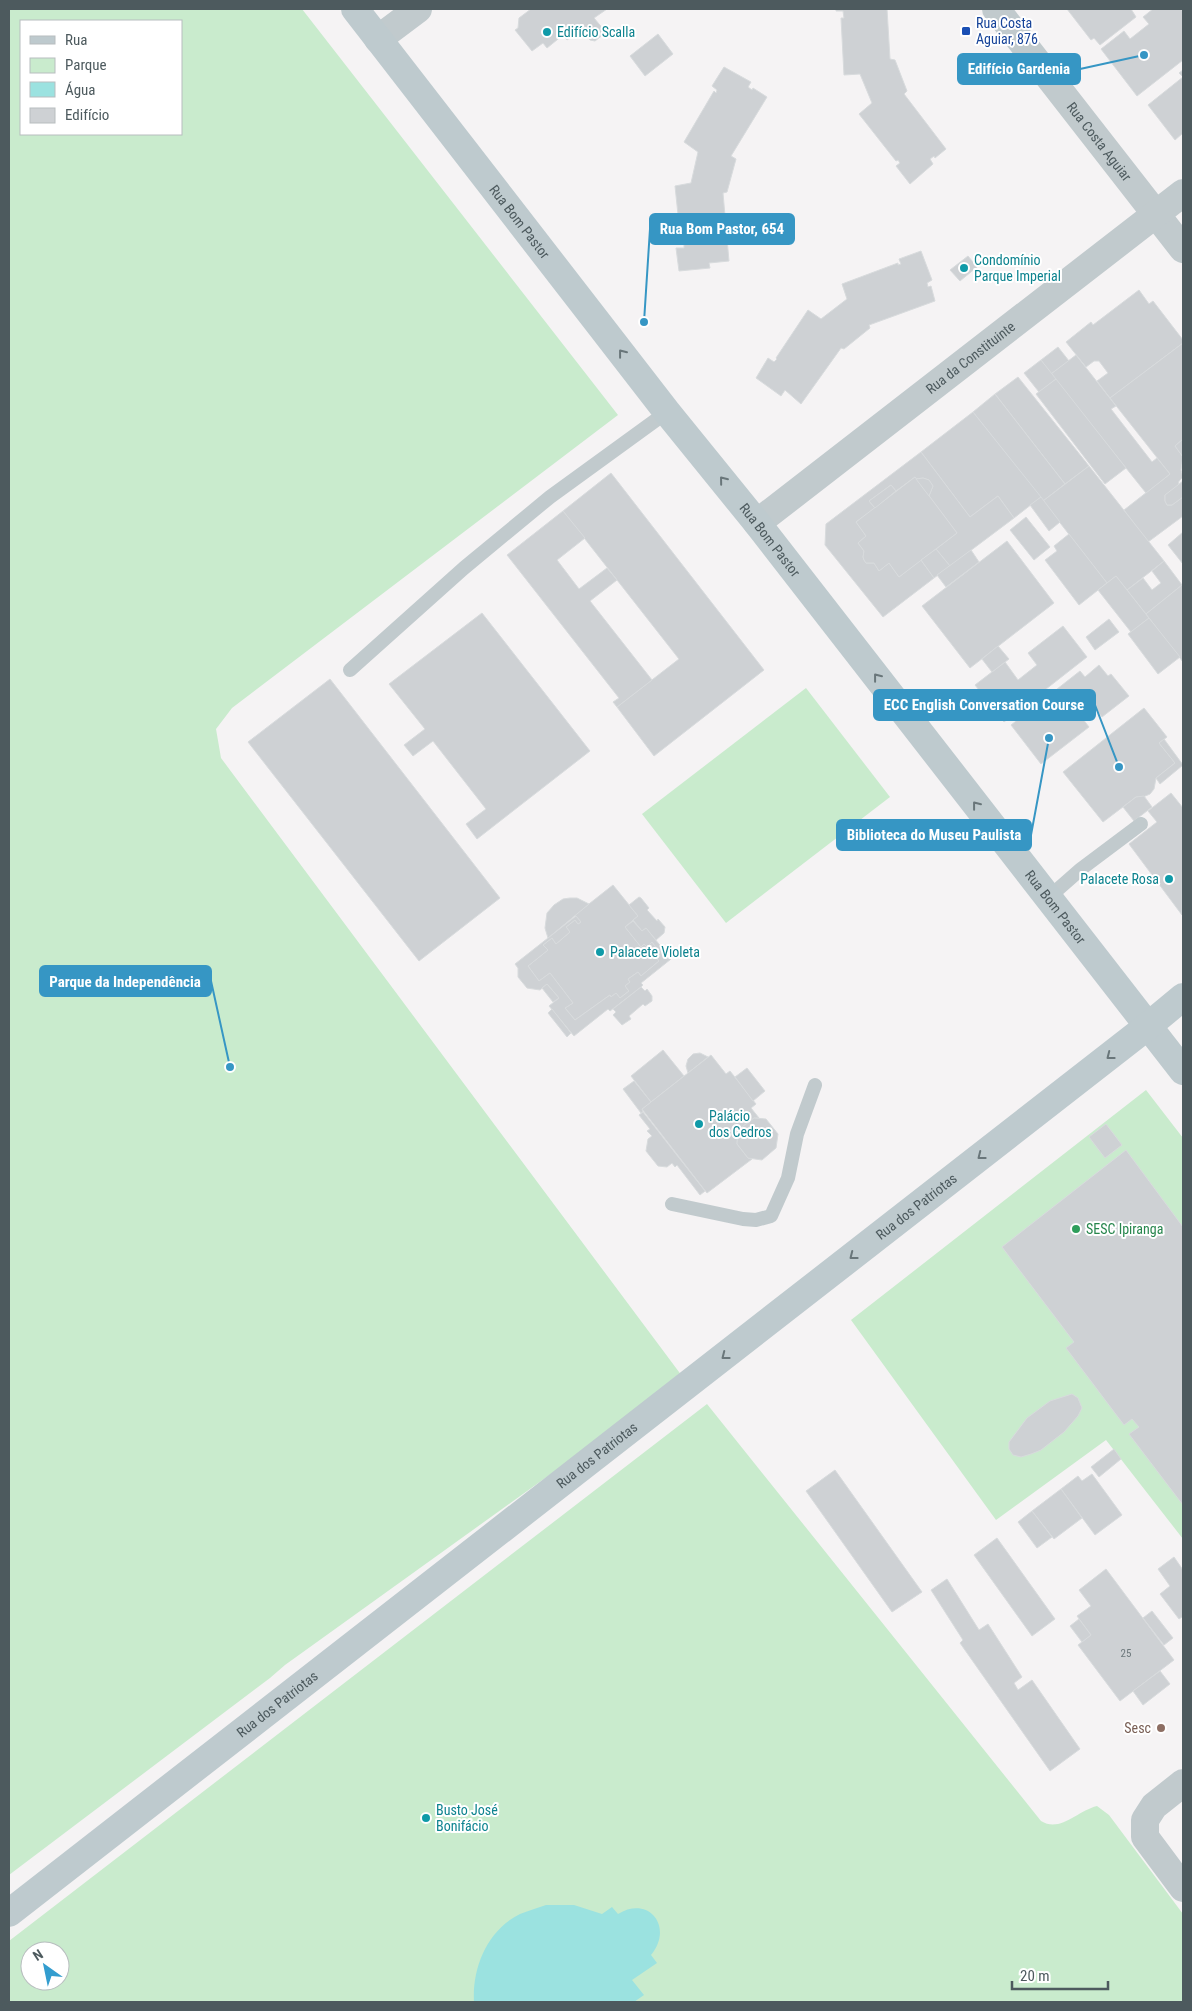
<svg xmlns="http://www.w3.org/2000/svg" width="1192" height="2011" font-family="'Roboto Condensed',sans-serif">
	<rect width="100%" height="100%" fill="#f5f3f4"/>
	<g fill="#c9ebcd" fill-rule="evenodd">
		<path d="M9,9h293l316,406 -386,293 -16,21 5,29 461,618 -70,54 -327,235 -15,13 -261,197zM21,21h160v113h-160z"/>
		<path d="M806,688l84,109 -164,126 -84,-109z"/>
		<path d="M1146,1090l37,48v401l-77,-99 -110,80 -145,-200z"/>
		<path d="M707,1404l334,417c19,12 36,-10 56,-15l12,9 74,99v88h-1174v-61zM30,1951h30v30h-30z"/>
	</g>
	<path fill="#9be2e0" d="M546,1905h28l28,9 10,-7 6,7c31,-19 56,13 33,41l6,8 -25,17 12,15 -10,7h-160c-2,-34 13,-72 46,-88 8,-3 17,-6 26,-9z"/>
	<g fill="#ced1d4" stroke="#d8dbdd">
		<path d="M531,9h76l-13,9 10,12v4l-9,7 -5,-1 -9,-11 -14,11 -4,-5 -16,13 -4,-5 -11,8 -17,-21 3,-2 1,-10z"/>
		<path d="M836,9h51l3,50 5,1 12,31 -3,3 42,55 -11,9 -1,-2 -4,3 3,5 -23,20 -14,-18 4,-3 -2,-3 -2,1 -37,-47 13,-11 -12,-29 -16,1 -3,-57h3l-1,-7h-7z"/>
		<path d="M1067,9h64l5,8 -36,28 -6,-7 -3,2z"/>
		<path d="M1153,9h28l2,3v48l-46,36 -36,-47 23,-18 6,8 19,-15 -6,-7z"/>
		<path d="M658,34l15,20 -28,22 -15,-20z"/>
		<path d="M724,67l27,15 -3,5 4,3 1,-2 14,9 -36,59 5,3 -9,33 -4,1 6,68 -20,2 1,5 -31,3 -3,-23h8v-5h-3l-6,-57 16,-3 7,-31 -14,-10 30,-51 2,2 1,-3 -5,-4z"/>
		<path d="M1183,70v63l-8,7 -27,-35 35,-28 -4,-4z"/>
		<path d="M921,251l11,29 -5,3 1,4 3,-1 4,15 -66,24 1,3 -26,21 -3,-1 -40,56 -16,-14 -4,6 -25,-18 12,-20 6,4 3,-3 -1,-1 32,-48 13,9 26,-20 -5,-15 56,-21v2l3,-1 -2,-5z"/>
		<path d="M968,256l9,11 -17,14 -10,-11z"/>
		<path d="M1139,290l10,14 4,-3 30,39v3l-73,55 -13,-17 11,-8 -9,-12h-5l-8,6 -20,-25 25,-20 2,3z"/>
		<path d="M1183,343v96l-8,7 8,11 -2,13 2,7 -4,4 -1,5 -13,9v6l2,4h5l11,-8v19l-35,26 -24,-32 46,-36 -60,-76z"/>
		<path d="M1058,347l11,14 -18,13 -10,-14z"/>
		<path d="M1076,355l40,51 -5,3 41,53 5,-4 13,16 -24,19 -95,-119z"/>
		<path d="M1041,360l15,19 -17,13 -15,-19z"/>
		<path d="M1018,377l71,89 -24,18 -70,-90z"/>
		<path d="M1056,379l70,89 -21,16 -69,-90z"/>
		<path d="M995,394l70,90 -22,17 -70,-89z"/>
		<path d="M973,412l68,85 -27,21 -16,-22 -28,21 -49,-65z"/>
		<path d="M1183,439v18l-8,-11z"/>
		<path d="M921,452l49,65 28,-21 16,22 -64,48 -14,-17 21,-16 -28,-37 4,-10 -4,-6 -6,-2 -7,1 -1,-2 -19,14 -5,-6 -22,16 6,7 -19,14 10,14 -8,7 6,8 -1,6 1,3 2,3h8l5,8 10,-8 10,14 22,-17 13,18 -51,39 -58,-72 1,-21z"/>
		<path d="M1089,466l75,95 -37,29 -11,-14 -9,7 -64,-82z"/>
		<path d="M611,473l153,197 -110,86 -37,-49 62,-48 -116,-148z"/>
		<path d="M915,477l42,56 -58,44 -10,-14 -10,8 -5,-8h-8l-2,-3 -1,-3 1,-6 -6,-8 8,-7 -10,-14z"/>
		<path d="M923,478l6,2 4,6 -4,10 -13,-17z"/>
		<path d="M1183,481v16l-11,8h-5l-2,-4v-6z"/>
		<path d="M891,485l5,6 -21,17 -6,-7z"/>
		<path d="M1041,497l19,25 -11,9 -19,-26z"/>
		<path d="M563,511l22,27 -28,22 22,29 28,-21 10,12 -27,21 62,79 -35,27 -4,-5 6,-4 -112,-143z"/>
		<path d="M1026,517l24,30 -16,13 -24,-30z"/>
		<path d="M1183,532v32l-15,-19z"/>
		<path d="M1069,534l38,49 -28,22 -34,-45 12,-9 -3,-5z"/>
		<path d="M1007,541l47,62 -84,65 -48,-62z"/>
		<path d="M936,549l14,17 -16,12 -13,-18z"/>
		<path d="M971,550l8,12 -33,25 -9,-12z"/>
		<path d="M1164,561l18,24 -36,29 -19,-24 16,-12 9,12 9,-7 -9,-12z"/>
		<path d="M1116,576l33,42 -18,14 -33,-42z"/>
		<path d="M1182,585h1v77l-37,-48z"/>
		<path d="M482,613l108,138 -113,88 -11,-15 20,-15 -53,-68 -20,15 -9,-11 21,-16 -36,-45z"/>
		<path d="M1149,618l31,39 -22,17 -30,-40z"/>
		<path d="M1109,619l10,13 -24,18 -9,-13z"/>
		<path d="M1063,626l24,31 -83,65 -29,-37 30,-23 13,18 19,-15 -9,-12z"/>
		<path d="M998,646l11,13 -17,13 -10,-13z"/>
		<path d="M1099,665l9,11 3,-2 18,22 -27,21 -10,-13 -13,10 10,13 -48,37 -30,-39 27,-21 7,9 14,-11 -7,-9 28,-22 5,6z"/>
		<path d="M330,679l170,219 -81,63 -171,-219z"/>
		<path d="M1144,708l23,29 -8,6 16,20 -19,15 -2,11 -4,5 -7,3h-7l-33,25 -40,-50z"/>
		<path d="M1164,739l19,26 -23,19 -4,-6 19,-15 -16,-20z"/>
		<path d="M1171,793l12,15 -1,107 -53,-71 28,-22 -9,-11z"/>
		<path d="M1144,796l8,11 -18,14 -11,-14 13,-10z"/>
		<path d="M613,885l25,31 -13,11 16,20 3,-3 3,3 5,-5 6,8 -5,4 6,7 -18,15 -3,-4 -10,7 2,3 -5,4 4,5 -9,7 -4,-5 -5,4 -1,-2 -35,25 -10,-12 8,-5 -23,-30 -11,8 -11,-15 20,-16 -5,-5 9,-7 4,6 14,-12 -4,-5 9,-7 3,4 3,-2 -6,-7z"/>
		<path d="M639,897l2,1 8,10 -2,2 10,11 1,-2 7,8 -1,6 -8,7 -10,-12 -4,3 -9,-11 5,-4 -9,-11z"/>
		<path d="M570,898h7l12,6 -41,34 -3,-10 2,-15 7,-8 9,-6z"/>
		<path d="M576,916l5,6 -3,2 -3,-4 -9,7 4,5 -14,12 -4,-6 -9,7 5,5 -20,16 11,15 11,-8 23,30 -8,5 10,12 35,-25 1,2 5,-4 4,5 9,-7 -4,-5 5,-4 -2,-3 10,-7 3,4 18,-15 -6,-7 5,-4 -6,-8 -5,5 -3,-3 -3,3 -16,-20 8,-6 9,10 4,-3 25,31 -30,24 2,2 -2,2 -31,24 -2,-2 -34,27 -25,-30 10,-8 -12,-14 -7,6 -13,-2 -9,-11v-9l-3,-4z"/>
		<path d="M547,984l12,14 -6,4 -11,-14z"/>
		<path d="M641,987l4,4 2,-2 5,7v5l-7,5 -2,-2 -14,12 2,3 -9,6 -9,-10 3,-3 -3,-3z"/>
		<path d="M552,1009l19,24 -4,4 -19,-24z"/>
		<path d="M663,1050l21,26 -33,26 -20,-26z"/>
		<path d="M700,1053l8,4 -20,16 -2,-7 2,-7 5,-5z"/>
		<path d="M711,1055l15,19 4,-3 26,33 -5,4 8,10h-5l-16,12 -1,14 11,14 4,1 -45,34 -65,-84z"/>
		<path d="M747,1068l18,23 -12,10 -18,-24z"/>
		<path d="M634,1081l17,21 -9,7 1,3 -2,1 -18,-24z"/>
		<path d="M643,1112l62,79 -5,4 -23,-30 -2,2 -3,-4 -5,4 -9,-1 -12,-15 2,-12 4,-3 -5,-5 3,-2 -11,-14z"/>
		<path d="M754,1118l12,1 12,15 -2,14 -14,12 -14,-2 -11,-14 1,-14z"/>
		<path d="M1106,1124l16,21 -17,13 -16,-21z"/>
		<path d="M1126,1150l57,77v278l-54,-71 10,-7 -7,-8 -8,6 -58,-77 8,-6 -72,-95z"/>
		<path d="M1072,1394l6,4 4,10 -4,8 -14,16 -23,18 -10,4 -10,3 -8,-2 -4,-6v-7l18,-24 23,-17z"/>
		<path d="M1114,1449l7,10 -22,18 -8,-10z"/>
		<path d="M835,1470l87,122 -30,20 -86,-121z"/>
		<path d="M1092,1474l30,41 -27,20 -34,-46 17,-13 4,5z"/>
		<path d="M1061,1489l21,29 -28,21 -22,-28z"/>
		<path d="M1032,1511l20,26 -15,11 -19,-26z"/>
		<path d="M997,1538l58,81 -23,17 -58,-81z"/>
		<path d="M1174,1557l9,13v48l-1,-1 -3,2 -19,-25 10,-8 -12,-17z"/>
		<path d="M1106,1569l68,91 -54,41 -42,-56 13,-10 -14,-19 14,-10 -12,-16z"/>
		<path d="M947,1579l32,51 9,-6 34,53 -8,6 4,7 14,-10 48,69 -30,22 -90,-128 3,-3 -32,-50z"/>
		<path d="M1152,1611l21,27 -9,7 -21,-27z"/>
		<path d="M1079,1619l12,16 -9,7 -12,-16z"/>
		<path d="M1160,1671l10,13 -27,21 -10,-14z"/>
	</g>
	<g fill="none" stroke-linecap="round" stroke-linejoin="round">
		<g stroke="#c1cacd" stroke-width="14">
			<path d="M350,670l114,-102 86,-71 117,-85"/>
			<path d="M1048,898l33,-29 60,-45"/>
			<path d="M672,1204l71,15 13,1 15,-4 17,-38 9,-44 18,-49"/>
		</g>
		<g stroke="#c1cacd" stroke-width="28">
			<path id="s1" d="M996,9l187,240"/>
			<path d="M378,39l40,-30"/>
			<path id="s2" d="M757,523l426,-330"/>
			<path d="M1183,1783l-29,23 -9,14v17l38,51"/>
		</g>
		<g stroke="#becace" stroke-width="28">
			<path id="s3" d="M355,9l312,403 90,111 426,548"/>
			<path id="s4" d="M9,1913l1139,-887 35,-29"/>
		</g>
	</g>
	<defs><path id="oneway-chevron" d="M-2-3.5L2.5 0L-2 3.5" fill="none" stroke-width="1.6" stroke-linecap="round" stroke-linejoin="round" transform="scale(1.25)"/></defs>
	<g stroke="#69767a">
		<use href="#oneway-chevron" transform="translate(622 353) rotate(-128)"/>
		<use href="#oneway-chevron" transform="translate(723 480) rotate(-129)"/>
		<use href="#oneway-chevron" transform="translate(877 677) rotate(-128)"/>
		<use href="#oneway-chevron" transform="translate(976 805) rotate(-128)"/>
		<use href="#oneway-chevron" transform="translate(1110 1056) rotate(142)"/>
		<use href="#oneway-chevron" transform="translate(981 1156) rotate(142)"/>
		<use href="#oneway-chevron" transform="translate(853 1256) rotate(142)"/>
		<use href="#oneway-chevron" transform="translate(725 1356) rotate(142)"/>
	</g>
	<rect fill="#1a4fb4" stroke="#fff" stroke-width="2" x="961" y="26" width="10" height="10" rx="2.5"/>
	<g fill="#0f9aa8" stroke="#fff" stroke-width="2">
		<circle cx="547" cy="32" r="5"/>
		<circle cx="964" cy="268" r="5"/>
		<circle cx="1169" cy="879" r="5"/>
		<circle cx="600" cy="952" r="5"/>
		<circle cx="699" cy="1124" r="5"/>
		<circle cx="426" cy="1818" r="5"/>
	</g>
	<circle fill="#2e9e5b" stroke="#fff" stroke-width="2" cx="1076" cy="1229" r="5"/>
	<circle fill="#8d6e63" stroke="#fff" stroke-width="2" cx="1161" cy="1728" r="5"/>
	<g text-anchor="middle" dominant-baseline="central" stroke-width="4" stroke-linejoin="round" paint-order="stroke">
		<g font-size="11" fill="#6d787c">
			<text x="1126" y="1653">25</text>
		</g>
		<g font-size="14" fill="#164399" stroke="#fff" text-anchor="start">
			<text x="976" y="23">Rua Costa<tspan x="976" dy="16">Aguiar, 876</tspan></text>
		</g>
		<g font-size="14" fill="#0d838f" stroke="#fff" text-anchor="start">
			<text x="557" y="32">Edifício Scalla</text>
			<text x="974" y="260">Condomínio<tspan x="974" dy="16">Parque Imperial</tspan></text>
			<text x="1159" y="879" text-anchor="end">Palacete Rosa</text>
			<text x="610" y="952">Palacete Violeta</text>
			<text x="709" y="1116">Palácio<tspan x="709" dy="16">dos Cedros</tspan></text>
			<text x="436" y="1810">Busto José<tspan x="436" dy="16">Bonifácio</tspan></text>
		</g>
		<g font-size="14" fill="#4d5a5e" stroke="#fff">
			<text stroke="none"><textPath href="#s1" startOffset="168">Rua Costa Aguiar</textPath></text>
			<text stroke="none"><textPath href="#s3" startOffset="269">Rua Bom Pastor</textPath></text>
			<text stroke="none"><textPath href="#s2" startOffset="270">Rua da Constituinte</textPath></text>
			<text stroke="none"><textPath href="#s3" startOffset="674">Rua Bom Pastor</textPath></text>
			<text stroke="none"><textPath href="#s3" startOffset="1139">Rua Bom Pastor</textPath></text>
			<text stroke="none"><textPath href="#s4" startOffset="1150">Rua dos Patriotas</textPath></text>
			<text stroke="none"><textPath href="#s4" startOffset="745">Rua dos Patriotas</textPath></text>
			<text stroke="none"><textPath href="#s4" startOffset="340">Rua dos Patriotas</textPath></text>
		</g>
		<g font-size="14" fill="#27864d" stroke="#fff" text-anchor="start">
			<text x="1086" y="1229">SESC Ipiranga</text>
		</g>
		<g font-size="14" fill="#785e54" stroke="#fff" text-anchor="end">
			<text x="1151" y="1728">Sesc</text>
		</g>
	</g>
	<path fill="none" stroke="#3696c4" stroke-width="2" d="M1144 55L1080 69M644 322L650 229M1119 767L1095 705M1049 738L1031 835M230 1067L211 981"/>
	<g fill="#3696c4" stroke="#fff" stroke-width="2">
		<circle cx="1144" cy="55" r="5"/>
		<circle cx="644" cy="322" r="5"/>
		<circle cx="1119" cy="767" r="5"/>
		<circle cx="1049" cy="738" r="5"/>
		<circle cx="230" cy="1067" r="5"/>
	</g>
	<g fill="#3696c4" stroke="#3696c4" stroke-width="2">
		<rect x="958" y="54" width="122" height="30" rx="5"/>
		<rect x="650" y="214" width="144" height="30" rx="5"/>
		<rect x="874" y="690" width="221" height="30" rx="5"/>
		<rect x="837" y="820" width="194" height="30" rx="5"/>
		<rect x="40" y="966" width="171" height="30" rx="5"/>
	</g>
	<g font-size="15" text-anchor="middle" font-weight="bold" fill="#fff">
		<text x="1019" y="74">Edifício Gardenia</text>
		<text x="722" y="234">Rua Bom Pastor, 654</text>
		<text x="984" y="710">ECC English Conversation Course</text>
		<text x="934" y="840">Biblioteca do Museu Paulista</text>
		<text x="125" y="987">Parque da Independência</text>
	</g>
	<rect width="1192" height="2011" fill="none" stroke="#4d5a5e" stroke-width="20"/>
	<rect x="20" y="20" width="162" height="115" fill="#ffffff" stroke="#b8bdbf"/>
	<rect x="30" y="36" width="25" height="8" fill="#becace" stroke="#b8bdbf"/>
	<text x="65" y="45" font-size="15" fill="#4d5a5e">Rua</text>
	<rect x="30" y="58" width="25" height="15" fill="#c9ebcd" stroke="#b8bdbf"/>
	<text x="65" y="70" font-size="15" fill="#4d5a5e">Parque</text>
	<rect x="30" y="82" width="25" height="15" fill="#9be2e0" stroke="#b8bdbf"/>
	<text x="65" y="95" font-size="15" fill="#4d5a5e">Água</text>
	<rect x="30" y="108" width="25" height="15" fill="#ced1d4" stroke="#b8bdbf"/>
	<text x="65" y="120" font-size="15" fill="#4d5a5e">Edifício</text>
	<g transform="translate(45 1966) rotate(327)"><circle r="24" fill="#ffffff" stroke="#b8bdbf"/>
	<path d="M0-4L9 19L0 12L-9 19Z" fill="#339dcf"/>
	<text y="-8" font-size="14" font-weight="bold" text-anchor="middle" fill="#4d5a5e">N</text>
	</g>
	<path d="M1012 1981v8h96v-8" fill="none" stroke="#4d5a5e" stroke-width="2.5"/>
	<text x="1020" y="1981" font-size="15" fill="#4d5a5e" stroke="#ffffff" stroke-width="4" paint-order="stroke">20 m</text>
</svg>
